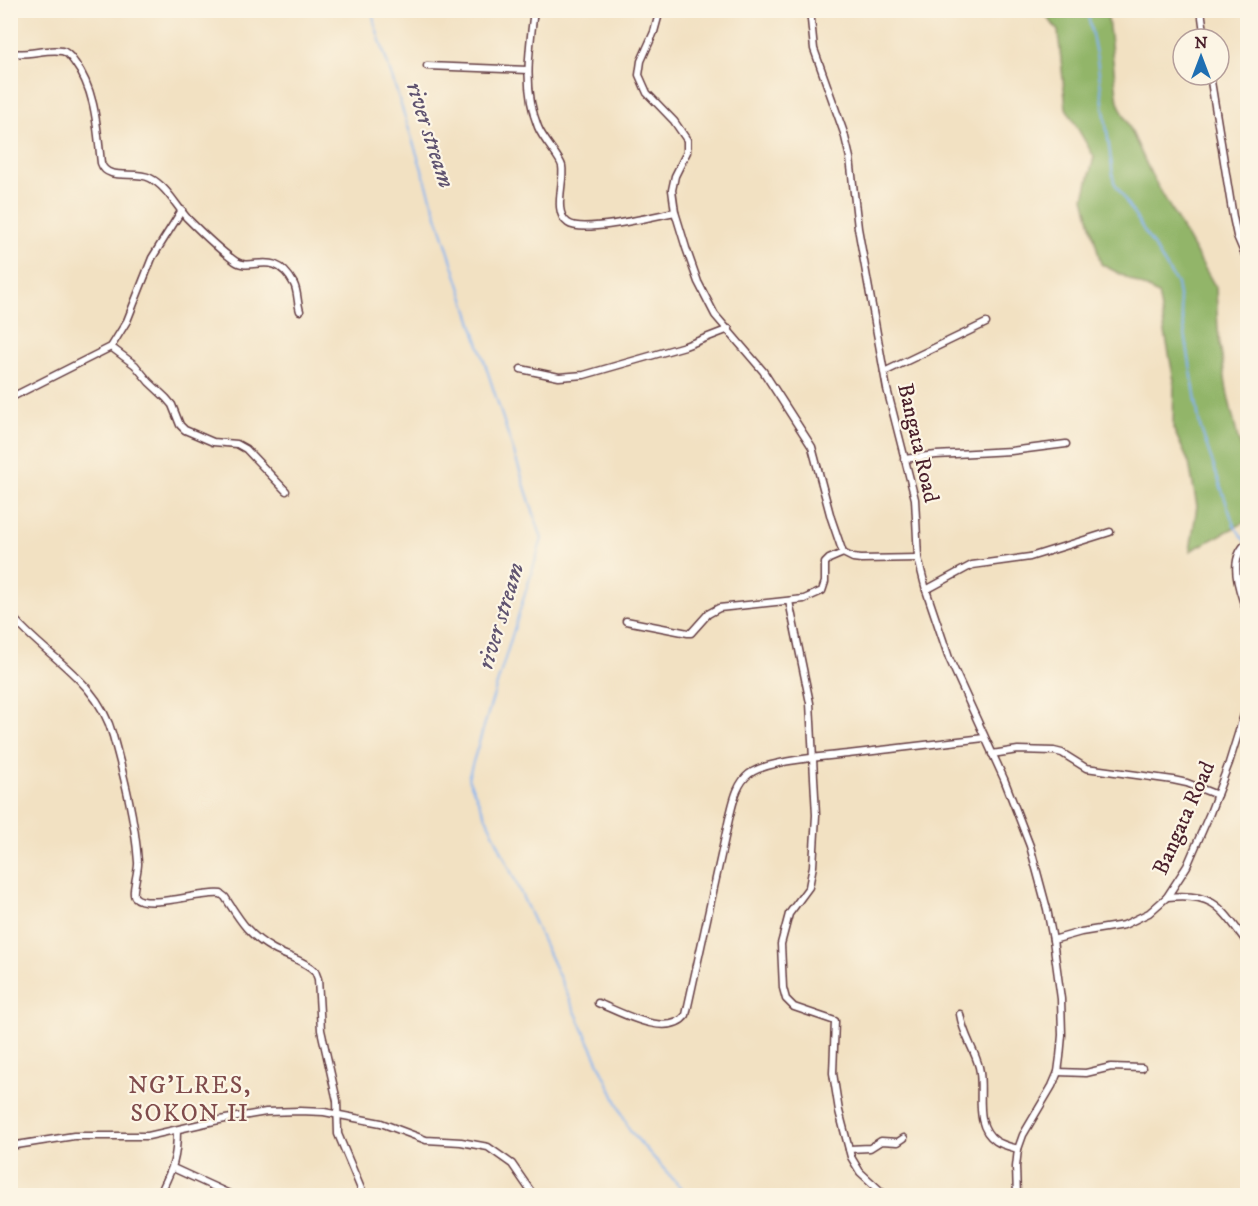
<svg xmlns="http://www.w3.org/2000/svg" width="1258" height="1206" font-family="'IM FELL DW Pica',serif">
	<rect width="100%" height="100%" fill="#fcf5e5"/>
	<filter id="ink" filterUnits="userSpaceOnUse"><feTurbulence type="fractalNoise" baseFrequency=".0167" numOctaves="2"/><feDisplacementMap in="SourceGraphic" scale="12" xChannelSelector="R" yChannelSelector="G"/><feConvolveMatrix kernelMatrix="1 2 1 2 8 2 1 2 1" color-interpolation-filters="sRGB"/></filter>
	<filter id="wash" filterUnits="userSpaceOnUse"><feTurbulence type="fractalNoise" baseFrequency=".008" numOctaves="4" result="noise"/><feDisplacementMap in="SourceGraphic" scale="24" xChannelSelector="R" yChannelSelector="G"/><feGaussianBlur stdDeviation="1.35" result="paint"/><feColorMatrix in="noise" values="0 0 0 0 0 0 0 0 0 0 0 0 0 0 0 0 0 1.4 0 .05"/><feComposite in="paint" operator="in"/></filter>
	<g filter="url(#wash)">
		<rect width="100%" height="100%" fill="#f2e1c2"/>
		<path fill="#92b569" stroke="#6e6a4a" stroke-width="1.5" d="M1043,11h64l11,91 33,72 65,114 2,42 9,61 11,48 9,23v59l-57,30 7,-45 -8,-43 -16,-35 1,-47 -16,-87 -57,-30 -17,-66 10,-41 -28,-49 -8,-77z"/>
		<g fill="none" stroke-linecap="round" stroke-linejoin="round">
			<g stroke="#85b4f0" stroke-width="2">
				<path d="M372,10l3,15 167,514 -74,239 162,353 58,65"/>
				<path d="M1087,10l10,49 17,123 63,102 23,142 34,99 12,18"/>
			</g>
		</g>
	</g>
	<g filter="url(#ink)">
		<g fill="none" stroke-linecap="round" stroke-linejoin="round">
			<g stroke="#633c42" stroke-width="9">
				<g id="street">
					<path d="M534,10c-5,41 -11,79 4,117 5,13 22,30 24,39 3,16 -10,46 6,57 15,11 86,-7 107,-11"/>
					<path d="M660,10l-6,22 -13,29 -2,14 8,18 27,28 13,19v12l-12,24 -3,14 3,22 11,36 12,34 17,33 48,56 49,76 19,71 12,35 10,5 8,1 57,-1"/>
					<path d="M810,10l4,39 30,84 6,25 8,70 29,161 28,110 3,59 8,32 23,68 55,121 26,67 17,63 6,31 8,59 1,36 -2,22 -2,15 -6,14 -29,49 -5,14 -2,18 1,29"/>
					<path d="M1201,10l4,29"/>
					<path d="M10,53c18,3 37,-5 52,-2 6,1 10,8 13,12 21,28 22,66 26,100 6,19 34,7 49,15 16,8 25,26 37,40 12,12 34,33 48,43 17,12 39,-14 59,23 4,8 3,18 6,27"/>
					<path d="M427,66l101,4"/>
					<path d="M1210,75l23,142 4,19 11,26"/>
					<path d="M111,347l24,18 14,17 17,16 6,7 8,20 5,5 28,12 24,2 9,5 40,42"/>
					<path d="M521,369l38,8 25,-2 101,-29 44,-17"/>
					<path d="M884,372l102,-49"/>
					<path d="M10,398l101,-51 16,-26 25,-63 30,-48"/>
					<path d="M904,459l32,-4 75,-4 55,-7"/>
					<path d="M1248,542c-22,17 -8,51 0,73"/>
					<path d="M926,590l46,-25 58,-8 80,-25"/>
					<path d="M789,601l21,102 6,112 -3,51 -4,21 -20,27 -8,30 2,44 3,11 8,8 41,14 -2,52 6,38 12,46 9,15 26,24"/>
					<path d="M10,614c35,43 87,64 103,122 11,40 22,83 25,126 1,8 -7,31 -3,35 12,13 67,-6 86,-3l4,3c15,23 23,38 48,52 14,8 31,11 42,22l3,8 3,51 16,71 1,33 26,62"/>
					<path d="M626,621l62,12h3l17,-19 11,-6 85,-9 18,-8 3,-9v-19l4,-4 14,-6"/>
					<path d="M992,754l26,-4 36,1 8,2 24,15 87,12 14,3 30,12"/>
					<path d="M1167,897c48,-5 54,11 81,47"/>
					<path d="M1053,940l28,-8 43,-7 25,-12 18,-16 20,-31 23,-53 19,-50 19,-61"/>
					<path d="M598,1003c22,9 70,36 88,12l43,-196c4,-15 7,-35 20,-45 20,-14 73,-17 99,-20 45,-5 91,-11 136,-16"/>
					<path d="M960,1014c3,21 14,34 19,53 6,23 -7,58 17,74 6,4 15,6 22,8"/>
					<path d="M1058,1072l28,1 25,-6 31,1"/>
					<path d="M10,1146l64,-10h74l66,-15 52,-9 34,-1 24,1 57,11 45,17 35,2 27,5 24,17 22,32"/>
					<path d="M849,1149l21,-1 11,-7 17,1 6,-4"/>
					<path d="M173,1168l61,28"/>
					<path d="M159,1196c13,-27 18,-35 18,-66"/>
				</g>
			</g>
			<use href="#street" stroke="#fff" stroke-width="6"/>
		</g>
	</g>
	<g text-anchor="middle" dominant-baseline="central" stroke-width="4.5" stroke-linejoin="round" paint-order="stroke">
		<g font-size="22" fill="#4a1f2b" stroke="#fcf5e5">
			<text transform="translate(918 443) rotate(77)">Bangata Road</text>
			<text transform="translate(1184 818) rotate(-66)">Bangata Road</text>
		</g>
		<g font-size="24" font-style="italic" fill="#5f5370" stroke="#fcf5e5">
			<text transform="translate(430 135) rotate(72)">river stream</text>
			<text transform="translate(501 616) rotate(-73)">river stream</text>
		</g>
		<g font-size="24" letter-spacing="1.5" fill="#7f4b4b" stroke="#fcf5e5">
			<text x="190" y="1086">NG'LRES,<tspan x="190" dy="28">SOKON II</tspan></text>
		</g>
	</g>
	<rect width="1258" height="1206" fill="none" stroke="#fcf5e5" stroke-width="36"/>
	<g transform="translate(1201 57)"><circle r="28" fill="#fcf5e5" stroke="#b59f9b" stroke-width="1.5"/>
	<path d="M0-4.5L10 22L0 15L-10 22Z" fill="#1f6fb2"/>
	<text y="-9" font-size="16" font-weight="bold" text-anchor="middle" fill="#4a1f2b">N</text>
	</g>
</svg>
